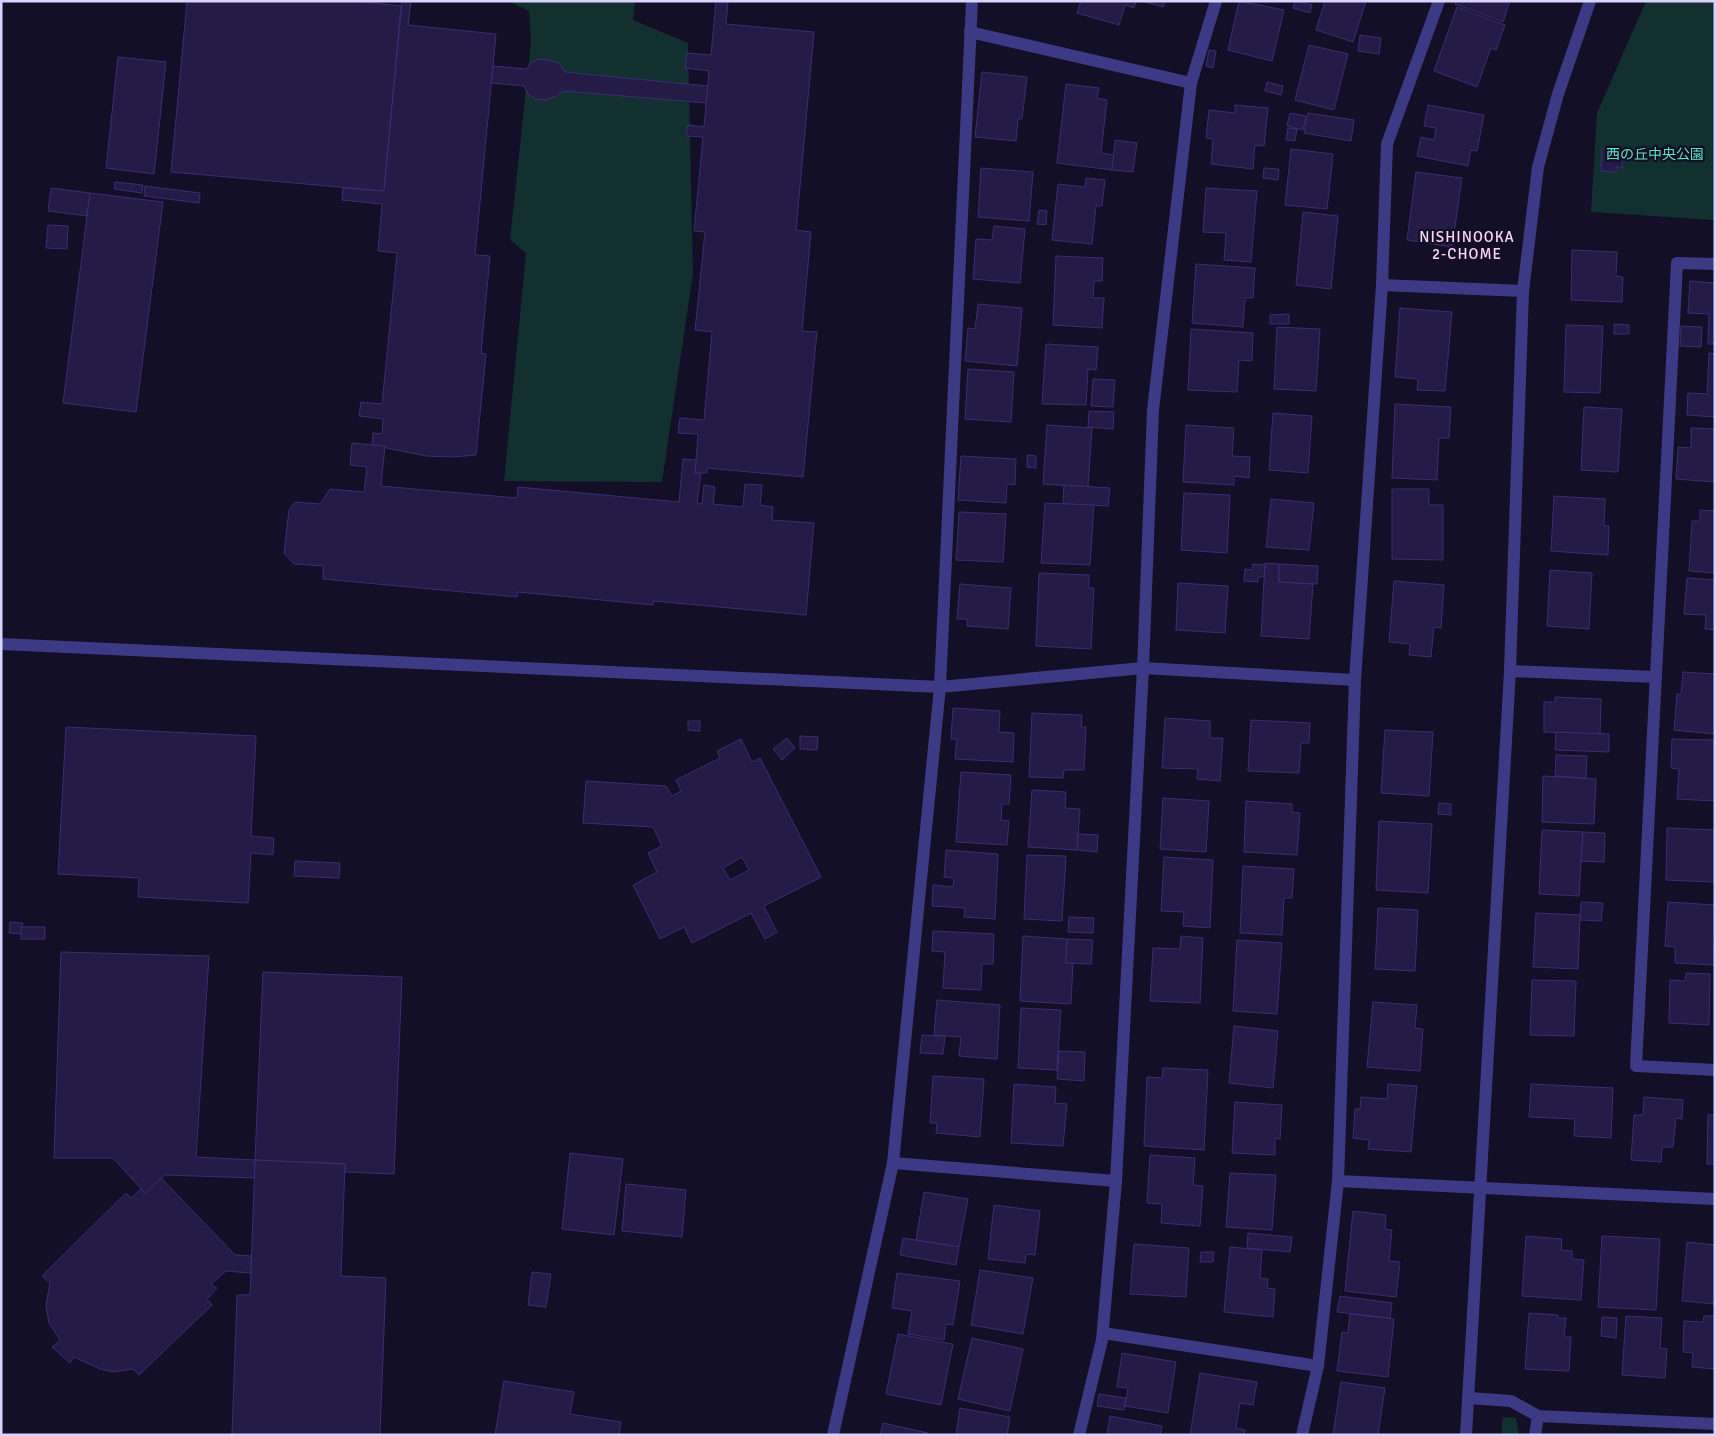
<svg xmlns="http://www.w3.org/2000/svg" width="1716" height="1436" font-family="Signika,'Noto Sans JP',sans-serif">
	<rect width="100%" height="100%" fill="#130f26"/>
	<g fill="#12302f">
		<path d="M508,1h127l-2,19 55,23 5,231 -31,208 -158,-1 22,-228 -16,-13 21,-199 -2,-30z"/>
		<path d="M1646,1h69v219l-124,-8 6,-99z"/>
		<path d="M1503,1417l13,1 3,17h-18z"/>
	</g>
	<g fill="#241b47" stroke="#3b2d73" fill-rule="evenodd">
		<path d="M187,1h167l47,5 -17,185 -213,-19z"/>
		<path d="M402,1h9l-3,24 88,9 -21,221 15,1 -9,97 5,1 -10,101 -23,2 -27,-1 -54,-11 1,-12 9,1 1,-15 -24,-3 2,-14 21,2 15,-151 -19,-2 4,-47 -40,-4 1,-12 41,3z"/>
		<path d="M716,1h12l-2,23 88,8 -18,198 15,2 -9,99 15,1 -14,145 -96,-9v5h-12l3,-39 -20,-1 2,-15 24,2 8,-88 -17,-2 10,-98 -11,-1 9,-94 -17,-1 2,-11 16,2 5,-56 -24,-3 2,-15 24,2z"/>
		<path d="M1081,1h55l-2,7 -9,-3 -6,20 -42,-12z"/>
		<path d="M1142,1h23l-2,6z"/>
		<path d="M1239,1l45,9 -12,51 -44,-11z"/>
		<path d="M1295,1l17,4 -2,8 -17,-5z"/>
		<path d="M1325,1h41l-13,41 -37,-12z"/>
		<path d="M1456,1h54l-7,21 -48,-18z"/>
		<path d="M1457,7l48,18 -9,25 -5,-2 -14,39 -43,-16z"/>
		<path d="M1360,35l21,3 -2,16 -21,-3z"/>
		<path d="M1309,45l39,9 -14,56 -39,-10z"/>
		<path d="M1209,50l7,1 -3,17 -7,-2z"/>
		<path d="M118,57l48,5 -12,112 -48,-6z"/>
		<path d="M539,59l10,1 10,3 6,9 143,14 -2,17 -143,-12 -6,5 -11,4 -10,-1 -8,-5 -4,-8 -33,-3 2,-17 33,3 6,-7z"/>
		<path d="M982,72l45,5 -5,42h-4l-2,22 -41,-4z"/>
		<path d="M1267,82l16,4 -2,9 -16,-4z"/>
		<path d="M1066,84l33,4 -2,10 10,2 -6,53 13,2 -2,15 -55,-7z"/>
		<path d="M1235,105l33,3 -4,38 -9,-1 -2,24 -42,-5 2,-25 -7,-1 3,-28 26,3z"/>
		<path d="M1428,105l56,10 -7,36 -6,-1 -3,16 -51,-10 4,-19 13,3 2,-12 -12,-2z"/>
		<path d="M1290,113l16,3 -3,14 -16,-4z"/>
		<path d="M1308,113l46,7 -3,21 -47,-8z"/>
		<path d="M1288,128l9,1 -2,12 -9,-1z"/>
		<path d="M1115,140l22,3 -4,29 -21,-2z"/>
		<path d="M1602,148l14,1 -1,7h8l-1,12 -6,-1v5l-15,-1z"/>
		<path d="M1291,149l42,5 -6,55 -42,-4z"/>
		<path d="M981,168l52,4 -4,49 -51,-4z"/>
		<path d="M1264,168l15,1 -1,11 -15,-2z"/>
		<path d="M1416,172l46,6 -10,69 -45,-7z"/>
		<path d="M1086,178l19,2 -3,26h-6l-4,38 -40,-4 6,-56 27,3z"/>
		<path d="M115,182l28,3 -1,8 -28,-4z"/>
		<path d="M145,186l55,7 -1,10 -55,-7z"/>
		<path d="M51,188l39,5 -3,23 -39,-5z"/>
		<path d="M1206,188l51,3 -6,71 -27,-2 2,-27 -23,-1z"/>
		<path d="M90,193l73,9 -27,210 -73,-9z"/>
		<path d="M1039,210l8,1 -1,14 -9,-1z"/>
		<path d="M1303,212l35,4 -7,73 -35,-4z"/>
		<path d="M48,225l20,1 -1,23 -21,-1z"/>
		<path d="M994,226l31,3 -5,54 -47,-4 3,-40 16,1z"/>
		<path d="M1572,250l45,2 -1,24 7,1 -1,25 -51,-2z"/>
		<path d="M1056,256l47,2 -1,23h-8l-1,17h11l-2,30 -49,-3z"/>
		<path d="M1196,264l59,4 -2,30h-8l-2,29 -51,-4z"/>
		<path d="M1690,281l25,2v61h-7l1,-30 -21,-1z"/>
		<path d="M978,304l44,4 -5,58 -52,-5 3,-33 7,1z"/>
		<path d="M1400,308l52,4 -7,79 -28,-1 1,-11 -23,-2z"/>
		<path d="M1289,314v10h-19v-9z"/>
		<path d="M1614,324l15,1v9h-15z"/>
		<path d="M1566,325l37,1 -3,67 -36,-1z"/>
		<path d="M1681,326l21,1 -1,20 -21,-1z"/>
		<path d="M1277,327l43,2 -4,62 -42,-2z"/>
		<path d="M1191,329l62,4 -1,28 -13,-1 -2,32 -49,-2z"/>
		<path d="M1046,344l52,3 -2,23 -8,-1 -2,36 -44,-1z"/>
		<path d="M1709,353l6,1v63l-28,-2 1,-22 19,1z"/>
		<path d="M968,369l46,3 -3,50 -46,-3z"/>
		<path d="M1093,379l22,1 -2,27 -22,-1z"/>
		<path d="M1395,404l56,3 -2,31h-10l-2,42 -45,-2z"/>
		<path d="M1584,407l38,2 -4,63 -37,-2z"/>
		<path d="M1089,411l25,1 -1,17 -25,-2z"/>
		<path d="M1273,413l39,3 -4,57 -39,-3z"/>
		<path d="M1047,425l45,3 -4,59 -45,-3z"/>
		<path d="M1186,425l48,3 -2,28 18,1 -1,21 -15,-2v9l-51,-3z"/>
		<path d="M1691,428l24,1v53l-39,-3 2,-32 13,1z"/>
		<path d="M352,443l33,3 -4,40 136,12 1,-11 161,15 4,-43 13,1 -1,13h6l-4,30 5,1 2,-19 11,2 -2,17 30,3 2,-23 17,1 -2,20 13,2 -1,13 42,3 -8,92 -152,-14 -1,4 -135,-13 -1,5 -194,-18v-13l-29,-2 -10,-11 5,-43 6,-8 25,2 10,-15 34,3 3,-25 -17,-2z"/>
		<path d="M1027,455l9,1v12l-9,-1z"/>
		<path d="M961,456l55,3 -1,26 -8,-1 -1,19 -48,-3z"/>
		<path d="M1064,485l46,3 -2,18 -45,-2z"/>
		<path d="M1392,489h37v16h14v55l-51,-1z"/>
		<path d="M1184,493l46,2 -3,58 -46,-3z"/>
		<path d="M1554,496l51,3 -1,27h5l-1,29 -57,-4z"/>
		<path d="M1271,499l43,4 -5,47 -43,-3z"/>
		<path d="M1045,503l49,2 -4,60 -49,-2z"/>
		<path d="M1700,510l15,1v62l-26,-2 3,-50h8z"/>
		<path d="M959,512l47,2 -3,48 -47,-2z"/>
		<path d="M1265,563l14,1v18l34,2 -4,55 -48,-3z"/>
		<path d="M1253,564l12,1 -1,12h-6v5l-14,-1 1,-12 7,1z"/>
		<path d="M1279,564l39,2 -1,18 -38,-2z"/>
		<path d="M1550,570l42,3 -3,56 -42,-3z"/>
		<path d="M1039,573l50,2v13h5l-3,61 -55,-3z"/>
		<path d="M1687,578l28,2v50l-10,-1 1,-14 -22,-1z"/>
		<path d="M1394,581l50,4 -3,43 -7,-1 -3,30 -22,-2 1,-11 -21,-2z"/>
		<path d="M1178,583l50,3 -3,47 -49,-3z"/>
		<path d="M960,584l51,4 -3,41 -41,-3v-7h-10z"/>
		<path d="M1683,672l32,2v60l-41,-4 3,-36h4z"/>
		<path d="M1555,697l46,2 -1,36 -56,-3v-30h11z"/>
		<path d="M953,708l47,3 -1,21 15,1 -1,29 -58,-3 2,-20h-6z"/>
		<path d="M1032,713l50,2 -1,12h5l-2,43h-20l-1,8 -34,-1z"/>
		<path d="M1165,718l45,3v17h13l-3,43 -23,-2 1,-10 -36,-1z"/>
		<path d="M1251,720l59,3 -1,20h-8l-2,30 -51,-2z"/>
		<path d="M688,721h12v10l-12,-1z"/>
		<path d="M66,727l190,9 -5,100 23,2 -1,17 -22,-2 -3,50 -110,-6 1,-19 -81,-4z"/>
		<path d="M1385,730l48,2 -4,64 -48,-3z"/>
		<path d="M1556,732l53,2v18l-54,-2z"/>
		<path d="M800,736l18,1 -1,13 -17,-1z"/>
		<path d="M787,738l8,10 -13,12 -9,-11z"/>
		<path d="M741,739l11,23 8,-4 61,119 -57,29 13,26 -12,7 -14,-26 -59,30 -8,-16 -24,12 -27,-54 24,-13 -9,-19 14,-7 -9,-19 -70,-4 3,-42 80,5 6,10 9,-5 -5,-11 44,-22 -3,-7zM742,857l7,13 -19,10 -7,-12z"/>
		<path d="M1672,739l43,1v61l-38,-2 2,-30 -8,-1z"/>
		<path d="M1556,755l31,1 -1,22 -31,-2z"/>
		<path d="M961,772l50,3 -2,29h-7l-1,16 8,1 -2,24 -51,-3z"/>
		<path d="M1543,776l53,3 -2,45 -52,-2z"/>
		<path d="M1032,790l34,2 -1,16 15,1 -3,41 -49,-3z"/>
		<path d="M1163,798l46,3 -3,51 -46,-3z"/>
		<path d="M1246,801l46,3v8l8,1 -3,42 -53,-3z"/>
		<path d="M1439,803l12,1v11l-13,-1z"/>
		<path d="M1379,821l53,3 -4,69 -52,-3z"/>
		<path d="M1667,828l48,2v52l-49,-2z"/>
		<path d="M1542,830l41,2 -4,64 -40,-2z"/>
		<path d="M1583,832l22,1 -1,29 -23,-1z"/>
		<path d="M1078,834l20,1 -1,17 -20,-2z"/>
		<path d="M946,850l52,4 -3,65 -31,-2 1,-9 -33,-2 1,-21 20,2 1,-9 -10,-1z"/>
		<path d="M1027,855l39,1 -4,65 -38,-2z"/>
		<path d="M1164,857l49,3 -3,68 -27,-2 1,-14 -23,-1z"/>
		<path d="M295,861l45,2 -1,15 -45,-2z"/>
		<path d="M1243,866l51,3 -2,29h-8l-2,37 -42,-2z"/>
		<path d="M1581,902l22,1 -2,18 -21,-1z"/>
		<path d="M1668,902l47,3 -1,60 -39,-2v-16l-10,-1z"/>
		<path d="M1378,908l40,2 -3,61 -40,-2z"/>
		<path d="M1536,913l44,2 -2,54 -45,-2z"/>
		<path d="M1069,917l25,1 -1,15 -25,-1z"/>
		<path d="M10,922l13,1 -2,11 -12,-1z"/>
		<rect x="21" y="927" width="24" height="12"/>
		<path d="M933,931l61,3 -1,30h-11l-1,26 -38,-2 2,-36 -13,-1z"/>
		<path d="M1023,936l44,3 -1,24h7l-2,41 -51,-3z"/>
		<path d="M1181,936l22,2 -3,65 -50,-2 3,-53 27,1z"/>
		<path d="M1067,939l26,1 -2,24 -25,-1z"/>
		<path d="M1237,940l45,3 -5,71 -44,-3z"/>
		<path d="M61,952l148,4 -13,201 59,3v18l-90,-3 -20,18 -32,-35h-59z"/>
		<path d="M263,972l139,5 -8,197 -49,-2v-8l-90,-4z"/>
		<path d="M1686,973l24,1 -1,51 -40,-2 1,-43 15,1z"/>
		<path d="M1532,980l44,1 -2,55 -44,-1z"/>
		<path d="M937,1000l63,5 -3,54 -38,-3 2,-19 -27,-2z"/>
		<path d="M1373,1002l44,3 -2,23 8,1 -3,42 -53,-4z"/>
		<path d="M1021,1008l40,2 -4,60 -39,-2z"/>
		<path d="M1234,1026l44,5 -5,57 -44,-5z"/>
		<path d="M922,1035l23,1 -2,18 -23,-1z"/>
		<path d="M1059,1051l26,1 -1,29 -27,-2z"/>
		<path d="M1163,1068l45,2 -4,80 -60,-4 3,-69 15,1z"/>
		<path d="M933,1076l51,3 -4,58 -44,-4 1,-10h-7z"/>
		<path d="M1014,1084l42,3 -1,16 12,1 -4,42 -52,-3z"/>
		<path d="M1388,1084l29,2 -6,66 -43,-3 1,-9 -16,-2 2,-29h5l1,-12 26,2z"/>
		<path d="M1531,1084l82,4 -2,50 -37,-2 1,-17 -46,-2z"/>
		<path d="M1644,1097l39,3 -1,19 -6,-1 -3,29h-11l-1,15 -30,-2 3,-45h9z"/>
		<path d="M1235,1102l47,3 -2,34 -5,-1v17l-43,-2z"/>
		<path d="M1708,1115h7v49h-8z"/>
		<path d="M570,1153l53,6 -9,76 -52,-6z"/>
		<path d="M1150,1155l45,3 -2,27 10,1 -3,40 -39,-3 1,-19 -15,-1z"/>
		<path d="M255,1160l90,4 -4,112 45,2 -6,157h-148l5,-140h13z"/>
		<path d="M1230,1173l46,2 -4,55 -46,-3z"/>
		<path d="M161,1178l74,77 16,1v17l-25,-2 -15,13 6,4 -10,11 5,6 -73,70 -6,-6 -20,3 -13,-3 -26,-12 -4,6 -18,-16 8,-7 -11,-17 -3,-18 4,-22 -8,-7 84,-83 5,5 10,-9 4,4z"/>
		<path d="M626,1184l60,6 -4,47 -60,-6z"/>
		<path d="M924,1192l44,7 -9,48 -43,-7z"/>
		<path d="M994,1205l46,6 -5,44 -9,-1 -1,9 -37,-4z"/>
		<path d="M1353,1211l33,4 -1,14 7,1 -3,31 11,1 -4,35 -51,-6z"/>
		<path d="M1248,1233l44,4 -2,15 -43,-4z"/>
		<path d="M1526,1236l36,3 -1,11 11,1v8l12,1 -3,40 -59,-4z"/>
		<path d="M1602,1236l58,3 -4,71 -58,-3z"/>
		<path d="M903,1238l56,9 -3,18 -56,-10z"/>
		<path d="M1687,1242l28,3v59l-33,-3z"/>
		<path d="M1134,1244l55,4 -3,49 -56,-3z"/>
		<path d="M1230,1247l32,3 -2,28 8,1 -1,9 8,1 -2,28 -49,-5z"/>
		<path d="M1201,1252h13l-1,10h-13z"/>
		<path d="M980,1270l53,8 -10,56 -52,-9z"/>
		<path d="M532,1272l19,2 -5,33 -18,-2z"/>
		<path d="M897,1273l63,8 -7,44 -7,-1 -2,16 -36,-6 4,-23 -20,-3z"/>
		<path d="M1340,1296l52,7 -2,15 -53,-6z"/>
		<path d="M1529,1313l29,2v3h8l-2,19h7l-2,34 -44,-2z"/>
		<path d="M1350,1314l44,5 -6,58 -51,-6 5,-39 6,1z"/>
		<path d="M1626,1316l36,2 -2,30 7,1 -2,29 -43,-3z"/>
		<path d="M1704,1316h11v53l-23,-2 1,-14 -10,-1 1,-31 19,1z"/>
		<path d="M1602,1317l15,1 -1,20 -15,-2z"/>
		<path d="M898,1334l55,10 -12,61 -55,-11z"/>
		<path d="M972,1338l51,11 -13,62 -52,-12z"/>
		<path d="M1122,1353l54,9 -8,51 -43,-7 3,-18 -11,-1z"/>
		<path d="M1200,1373l57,9 -4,23 -13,-2 -4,25 9,2 -1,5h-54z"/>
		<path d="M504,1381l70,11 -4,22 51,8 -2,13h-124z"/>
		<path d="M1341,1382l44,6 -7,47h-45z"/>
		<path d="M1099,1394l27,4 -2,12 -27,-4z"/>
		<path d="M960,1408l50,9 -3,18h-51z"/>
		<path d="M1110,1416l52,10 -2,9h-53z"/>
		<path d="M883,1423l45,10 -1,2h-47z"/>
	</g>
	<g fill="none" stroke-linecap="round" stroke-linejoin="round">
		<g stroke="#3d3a85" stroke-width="12">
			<path d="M1439,1l-52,143 -5,141 -27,395 -17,501 377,18"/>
			<path d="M970,32l221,51"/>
			<path d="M1715,264l-38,-1 -41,803 79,4"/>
			<path d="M1382,285l141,6"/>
			<path d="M1,644l939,43 203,-19 212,12"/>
			<path d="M1510,671l145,6"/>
			<path d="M893,1163l223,18"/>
			<path d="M1103,1333l215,33"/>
			<path d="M1469,1398l42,3 27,15 177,8"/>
			<path d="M833,1435l60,-272 47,-476 32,-686"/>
			<path d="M1079,1435l23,-95 14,-159 27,-513 10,-258 38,-327 25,-82"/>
			<path d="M1302,1435l16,-69 20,-185"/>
			<path d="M1466,1435l44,-764 13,-380 15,-124 20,-73 32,-93"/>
			<path d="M1535,1435l3,-19"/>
		</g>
	</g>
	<g text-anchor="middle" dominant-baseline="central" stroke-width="4.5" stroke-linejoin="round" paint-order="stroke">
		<g font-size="14" fill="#5fe0c0" stroke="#130f26">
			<text x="1655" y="154">西の丘中央公園</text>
		</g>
		<g font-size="15" letter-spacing="1" fill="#ffd6f0" stroke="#130f26">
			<text x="1467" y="237">NISHINOOKA<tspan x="1467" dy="17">2-CHOME</tspan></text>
		</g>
	</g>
	<rect width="1716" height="1436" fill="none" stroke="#d9d4ff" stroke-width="5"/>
</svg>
